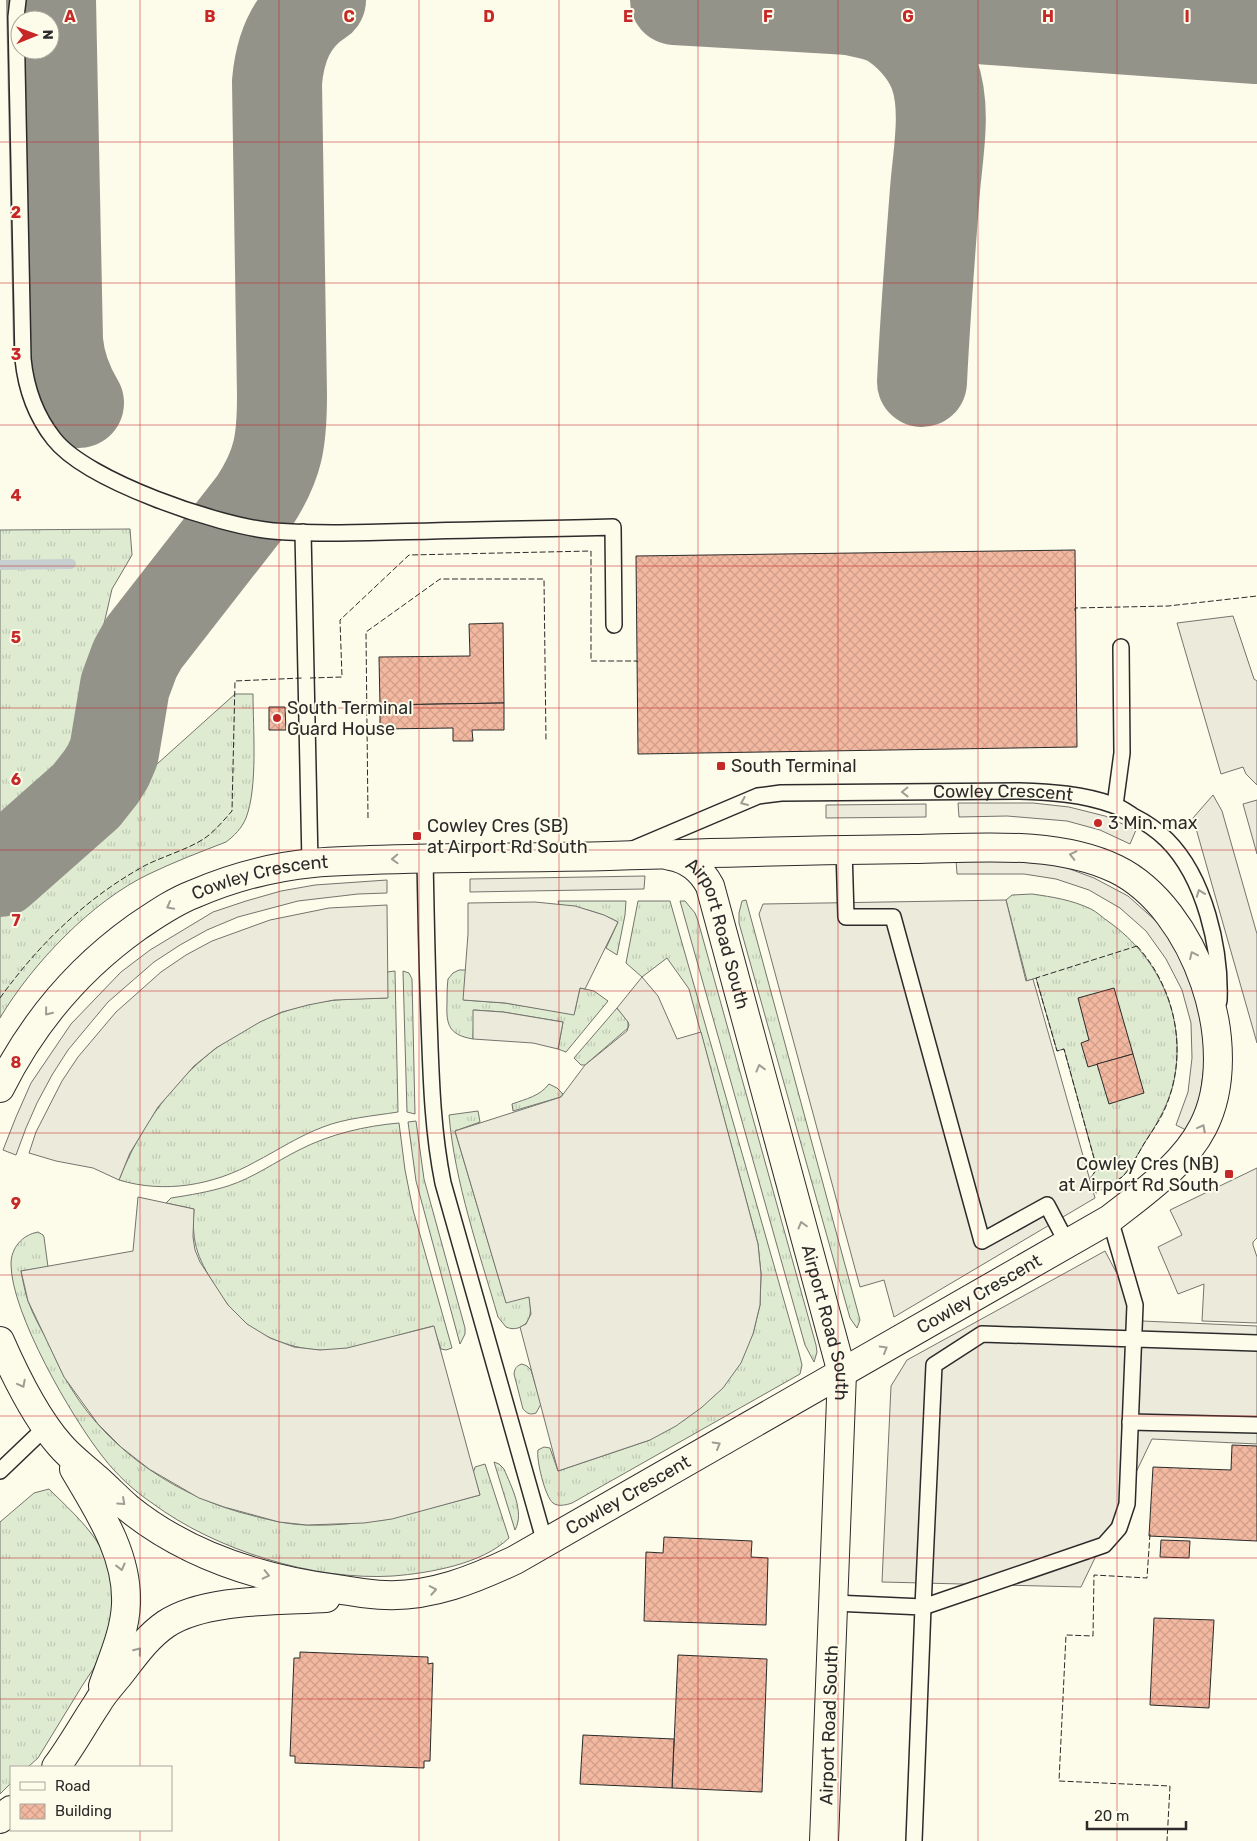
<svg xmlns="http://www.w3.org/2000/svg" width="1257" height="1841" font-family="Rubik,sans-serif">
	<defs>
		<pattern id="grass-tufts" width="24" height="20" patternUnits="userSpaceOnUse" patternTransform="scale(1.25)"><rect width="24" height="20" fill="#deebd1"/><path d="M3 7l-1-3M5 7V3M7 7l1-3M15 17l-1-3M17 17v-4M19 17l1-3" fill="none" stroke="#bfcab4"/></pattern>
		<pattern id="building-cross-hatch" width="8" height="8" patternUnits="userSpaceOnUse" patternTransform="scale(1.25)"><rect width="8" height="8" fill="#f2b8a0"/><path d="M0 0l8 8M0 8l8-8" fill="none" stroke="#d09e8a"/></pattern>
	</defs>
	<rect width="100%" height="100%" fill="#fdfbea"/>
	<g fill="url(#grass-tufts)" stroke="#74746e">
		<path d="M130,529l2,26 -20,34 -11,48 -11,138 -90,74v-319z"/>
		<path d="M235,694h18c0,34 5,93 -7,124 -4,10 -12,18 -20,24 -26,10 -52,20 -77,32 -57,27 -117,90 -149,144v-113z"/>
		<path d="M1032,894c21,3 40,6 59,15 6,3 12,9 18,13 52,37 79,100 64,163 -5,19 -14,35 -24,51 -7,10 -19,34 -27,41 -8,6 -18,11 -26,16l-5,-16 6,-8 -33,-120 -7,2 -21,-73 -9,3 -21,-81 6,-5z"/>
		<path d="M746,900l114,420 -3,8 -7,-10 -111,-395v-10l3,-12z"/>
		<path d="M558,901h68l-1,14 -8,40 -11,-7 12,-26c-19,-10 -38,-15 -59,-17z"/>
		<path d="M638,901h32l129,452 3,12 -2,9 -228,129c-6,2 -14,4 -19,0 -8,-6 -17,-44 -15,-53l6,-3 6,1 8,23 92,-31 103,-106 7,-29 1,-31 -3,-30 -69,-255 -22,-31 -25,19 -16,-14z"/>
		<path d="M680,901h5l10,12 3,8 118,424 1,7 -3,10 -9,-17z"/>
		<path d="M459,970h7l-2,30 41,3 69,11 6,-26 14,3 14,10 -42,51 -8,-3 5,-27 -60,-10 -29,-2 -1,29c-24,-4 -27,-14 -26,-36 0,-8 0,-16 1,-24l5,-6z"/>
		<path d="M395,971l3,141c-25,4 -52,6 -75,15 -24,9 -45,23 -68,35 -41,23 -90,32 -136,18 32,-83 99,-154 188,-175 26,-7 54,-6 80,-7v-26z"/>
		<path d="M403,971l6,2 3,6 3,135 -8,-2z"/>
		<path d="M617,1008l11,13v7l-43,37h-4l-7,-7z"/>
		<path d="M549,1084l8,4 6,6 -2,3 -48,14 -1,-7c14,-5 28,-8 37,-20z"/>
		<path d="M478,1111l2,11 -25,9 51,171 23,-6c2,13 4,27 -11,32 -5,1 -7,1 -12,-1l-8,-10c-19,-66 -43,-133 -49,-202z"/>
		<path d="M416,1121l8,58 41,149v6l-5,10 -44,-163 -8,-59z"/>
		<path d="M399,1123l6,47 8,40 39,138 -6,2 -5,-1 -8,-23c-28,7 -56,16 -84,22 -35,7 -73,-3 -101,-23 -12,-9 -22,-22 -30,-34 -19,-31 -27,-45 -24,-82l-28,-6 5,-5c19,-3 38,-6 57,-12 25,-8 47,-24 71,-36 31,-16 66,-24 100,-27z"/>
		<path d="M38,1232l5,3 1,2 4,30 -27,4c2,10 4,21 7,30 5,14 13,28 20,41 5,11 10,23 16,34 36,67 103,115 175,136 23,6 47,13 70,13 61,2 113,-15 171,-30l-7,-22 2,-6 10,-3 24,74c-27,26 -79,35 -116,38 -79,5 -178,-26 -241,-73 -18,-12 -36,-29 -49,-46 -31,-39 -92,-144 -92,-193 0,-16 11,-29 27,-32z"/>
		<path d="M522,1364l5,2 4,4 10,34 -5,9c-6,2 -8,1 -13,-4l-9,-35c1,-6 2,-8 8,-10z"/>
		<path d="M494,1462l5,2 5,5c7,17 21,43 11,61z"/>
		<path d="M49,1489c16,16 34,32 47,51 21,33 21,78 6,114 -5,11 -14,22 -20,32 -15,24 -29,48 -44,72l-10,9h-17v16l-11,11v-272l34,-29z"/>
	</g>
	<g fill="#eceadb" stroke="#74746e">
		<path d="M1233,616l21,63 3,2v104l-11,-11 -3,-7 -22,7 -44,-151z"/>
		<path d="M1213,795l9,16 35,123v109l-64,-225z"/>
		<path d="M1257,800v54l-14,-50z"/>
		<path d="M958,803h75l36,4 36,9 31,14 -6,14 -30,-14 -33,-9 -60,-5 -48,1z"/>
		<path d="M926,804v13l-100,1v-13z"/>
		<path d="M956,860h68l35,5 35,13 34,18 28,25 23,32 16,32 9,38 1,36 -5,37 -12,35 -12,-6 12,-33 4,-34 -1,-35 -9,-33 -16,-31 -20,-28 -26,-23 -31,-18 -33,-11 -32,-5h-67z"/>
		<path d="M645,876l-1,13 -174,3v-13z"/>
		<path d="M387,880v13l-29,1 -60,7 -60,16 -31,13 -27,15 -26,17 -46,40 -40,48 -16,25 -15,28 -11,25 -10,27 -13,-5 13,-33 15,-34 40,-59 50,-52 29,-22 63,-38 33,-11 35,-10 34,-6z"/>
		<path d="M1006,900l20,81 7,-2 62,219 -201,119 -10,-37 -24,7 -101,-373 4,-10z"/>
		<path d="M535,902l40,4 29,9 14,7 -33,67 -5,-1 -6,27 -69,-12 -42,-3 5,-66v-31z"/>
		<path d="M387,905l1,93 -54,2 -26,5 -26,7 -22,10 -44,26 -22,18 -36,41 -28,46 -11,27 -26,-12 -37,-7 -27,-8 7,-21 26,-51 16,-24 38,-45 45,-40 25,-17 26,-14 58,-21 59,-12z"/>
		<path d="M642,977l16,19 19,43 24,-7 57,212 3,30 -1,31 -7,29 -12,29 -18,25 -22,20 -25,18 -26,14 -92,31 -38,-144 6,-3 5,-10 -2,-17 -23,6 -51,-172 106,-34 24,-32 42,-34 2,-6 -1,-3 -11,-14z"/>
		<path d="M473,1010l30,2 60,10 -5,27 -25,-6 -60,-4z"/>
		<path d="M1257,1168v70l-4,4v3l4,12v66l-55,-2 2,-37 -26,10 -20,-47 24,-12 -12,-25z"/>
		<path d="M138,1197l56,12 -1,28 2,13 5,12 28,43 19,19 23,14 24,9 26,3 27,-2 87,-22 46,169 -88,24 -28,4 -57,2 -28,-3 -55,-15 -25,-9 -50,-29 -28,-22 -23,-23 -34,-47 -36,-76 -7,-30 112,-20z"/>
		<path d="M1105,1251l37,70 115,5v118l-105,-5 -71,148 -199,-5 9,-196 16,-26z"/>
	</g>
	<g fill="none" stroke-linecap="round" stroke-linejoin="round">
		<path stroke="#c7d0d0" stroke-width="10" d="M0,565l71,-1"/>
		<g stroke="#94938a" stroke-width="90">
			<path d="M51,0l7,341c2,23 9,42 21,62"/>
			<path d="M675,0l175,10 407,29"/>
			<path d="M850,10c13,3 26,5 37,10 20,11 39,32 47,53 13,36 4,79 1,117 -5,64 -10,128 -13,192"/>
			<path d="M0,872l86,-76 15,-19 7,-11 6,-14 11,-66 10,-27 9,-16 110,-141c25,-38 28,-62 28,-107l-5,-313c3,-34 14,-63 44,-82"/>
		</g>
	</g>
	<g fill="url(#building-cross-hatch)" stroke="#2b2b2b">
		<path d="M1075,550l2,197 -439,7 -2,-198z"/>
		<path d="M503,623l1,80 -124,2 -1,-48 91,-1 -1,-32z"/>
		<path d="M504,703v27h-32l1,11h-20v-13l-73,1v-24z"/>
		<path d="M269,707h16l1,23h-17z"/>
		<path d="M1114,988l19,66 -45,13 -7,-24 8,-3 -11,-42z"/>
		<path d="M1133,1054l11,39 -35,11 -12,-40z"/>
		<path d="M1232,1445l25,1v95l-108,-5 4,-69 78,3z"/>
		<path d="M664,1537l88,4 -1,16 17,1 -2,67 -122,-4 2,-69 17,1z"/>
		<path d="M1161,1540l29,1 -1,17 -29,-1z"/>
		<path d="M1154,1618l60,2 -5,88 -59,-3z"/>
		<path d="M300,1652l128,5v7l5,-1 -3,98h-6v7l-129,-5v-7h-5l4,-98h6z"/>
		<path d="M678,1655l89,4 -5,133 -90,-4z"/>
		<path d="M583,1735l91,4 -2,49 -92,-4z"/>
	</g>
	<g fill="none" stroke-linecap="round" stroke-linejoin="round">
		<g stroke="#2b2b2b" stroke-width="18">
			<g id="service">
				<path d="M18,0l-2,17 7,342c3,30 12,56 31,80 33,42 165,87 219,92 53,4 106,1 159,0 60,-2 120,-2 181,-4l1,98"/>
				<path d="M303,532l7,331"/>
				<path d="M1115,805l7,-52 -1,-106"/>
				<path id="s1" d="M633,849l125,-53 23,-3 238,-2c32,1 64,3 94,14 7,2 14,7 20,11 12,6 25,15 34,24 38,38 54,109 52,161"/>
				<path d="M844,849l2,68h47l89,324 65,-36 20,38"/>
				<path d="M425,858c1,54 2,107 4,161 2,55 3,109 14,164l102,360"/>
				<path d="M1110,1219l25,86 -8,199 -8,24 -15,17 -181,62 11,-242 48,-31 275,9"/>
				<path d="M1130,1422l127,3"/>
				<path d="M0,1471l47,-45"/>
				<path d="M834,1603l89,4 -9,234"/>
			</g>
		</g>
		<g stroke="#2b2b2b" stroke-width="30">
			<g id="minor">
				<path id="s2" d="M670,856c18,3 31,13 40,30l132,487 -18,468"/>
				<path id="s3" d="M0,1088c32,-64 78,-119 137,-161 18,-12 36,-25 57,-33 37,-16 78,-27 119,-31 19,-2 38,-2 57,-3 80,-3 159,-2 239,-4 101,-3 202,-6 304,-7 64,-1 143,-9 203,20 80,39 128,179 87,258 -20,39 -60,66 -93,92l-595,341c-40,19 -84,37 -130,35 -16,0 -33,-4 -49,-6 -75,-10 -149,-33 -209,-82 -10,-9 -20,-19 -30,-28 -12,-11 -26,-21 -37,-34 -23,-26 -46,-72 -60,-104"/>
				<path d="M74,1469c24,41 54,85 52,135 -1,28 -14,56 -23,82"/>
				<path d="M56,1767c15,-20 27,-42 41,-63 6,-11 15,-20 23,-30 14,-18 27,-37 46,-50 39,-26 114,-23 160,-26"/>
				<path d="M0,1819l11,-9"/>
			</g>
		</g>
		<use href="#service" stroke="#fdfbea" stroke-width="15"/>
		<use href="#minor" stroke="#fdfbea" stroke-width="28"/>
		<g stroke="#2b2b2b" stroke-width="1" stroke-dasharray="6 2.5" stroke-linecap="butt">
			<path d="M1075,611v-3l93,-2 89,-10"/>
			<path d="M310,678l32,-1 -2,-57 69,-65 182,-4v110h46v1"/>
			<path d="M368,818l-2,-186 74,-53h104l2,162"/>
			<path d="M1137,946c41,45 52,112 26,167 -5,10 -12,20 -18,29 -6,10 -15,28 -23,35 -8,6 -18,11 -26,16l-5,-16 6,-8 -33,-120 -7,2 -21,-73z"/>
			<path d="M0,998c39,-54 87,-101 146,-133 18,-9 43,-16 59,-27 10,-7 19,-18 27,-27l3,-130 67,-3"/>
			<path d="M1150,1534l-3,44 -53,-3 -1,61 -27,-1 -7,146 111,5 -3,55"/>
		</g>
	</g>
	<defs><path id="oneway-chevron" d="M-2-3.5L2.5 0L-2 3.5" fill="none" stroke-width="1.6" stroke-linecap="round" stroke-linejoin="round" transform="scale(1.25)"/></defs>
	<g stroke="#9e9d94">
		<use href="#oneway-chevron" transform="translate(905 792) rotate(179)"/>
		<use href="#oneway-chevron" transform="translate(744 802) rotate(157)"/>
		<use href="#oneway-chevron" transform="translate(1073 855) rotate(-167)"/>
		<use href="#oneway-chevron" transform="translate(395 859) rotate(178)"/>
		<use href="#oneway-chevron" transform="translate(1200 893) rotate(-110)"/>
		<use href="#oneway-chevron" transform="translate(170 906) rotate(152)"/>
		<use href="#oneway-chevron" transform="translate(1193 955) rotate(-115)"/>
		<use href="#oneway-chevron" transform="translate(48 1012) rotate(129)"/>
		<use href="#oneway-chevron" transform="translate(760 1068) rotate(-105)"/>
		<use href="#oneway-chevron" transform="translate(1202 1128) rotate(-62)"/>
		<use href="#oneway-chevron" transform="translate(802 1225) rotate(-105)"/>
		<use href="#oneway-chevron" transform="translate(884 1349) rotate(-30)"/>
		<use href="#oneway-chevron" transform="translate(22 1384) rotate(62)"/>
		<use href="#oneway-chevron" transform="translate(717 1445) rotate(-30)"/>
		<use href="#oneway-chevron" transform="translate(122 1502) rotate(42)"/>
		<use href="#oneway-chevron" transform="translate(121 1567) rotate(76)"/>
		<use href="#oneway-chevron" transform="translate(266 1575) rotate(13)"/>
		<use href="#oneway-chevron" transform="translate(433 1590) rotate(-10)"/>
		<use href="#oneway-chevron" transform="translate(138 1651) rotate(-51)"/>
	</g>
	<path fill="none" stroke="#c62828" stroke-width="1" stroke-opacity="0.55" d="M140,0v1767M279,0v1841M419,0v1841M559,0v1841M698,0v1841M838,0v1841M978,0v1841M1117,0v1841M0,142h1257M0,283h1257M0,425h1257M0,566h1257M0,708h1257M0,850h1257M0,991h1257M0,1133h1257M0,1275h1257M0,1416h1257M0,1558h1257M0,1699h1257M140,1830v11"/>
	<g fill="#c62828" stroke="#fdfbea" stroke-width="2">
		<circle cx="277" cy="718" r="5"/>
		<rect x="716" y="761" width="10" height="10" rx="2.5"/>
		<circle cx="1098" cy="823" r="5"/>
		<rect x="412" y="831" width="10" height="10" rx="2.5"/>
		<rect x="1224" y="1169" width="10" height="10" rx="2.5"/>
	</g>
	<g text-anchor="middle" dominant-baseline="central" stroke-width="4" stroke-linejoin="round" paint-order="stroke">
		<g font-size="18" fill="#2b2b2b" stroke="#fdfbea" text-anchor="start">
			<text x="287" y="708">South Terminal<tspan x="287" dy="21">Guard House</tspan></text>
			<text x="731" y="766">South Terminal</text>
			<text x="1108" y="823">3 Min. max</text>
			<text x="427" y="826">Cowley Cres (SB)<tspan x="427" dy="21">at Airport Rd South</tspan></text>
			<text x="1219" y="1164" text-anchor="end">Cowley Cres (NB)<tspan x="1219" dy="21">at Airport Rd South</tspan></text>
		</g>
		<g font-size="18" fill="#2b2b2b" stroke="#fdfbea">
			<text stroke="none"><textPath href="#s1" startOffset="381">Cowley Crescent</textPath></text>
			<text stroke="none"><textPath href="#s3" startOffset="348">Cowley Crescent</textPath></text>
			<text stroke="none"><textPath href="#s2" startOffset="99">Airport Road South</textPath></text>
			<text transform="translate(979 1294) rotate(-30)">Cowley Crescent</text>
			<text stroke="none"><textPath href="#s2" startOffset="504">Airport Road South</textPath></text>
			<text transform="translate(628 1495) rotate(-30)">Cowley Crescent</text>
			<text transform="translate(829 1725) rotate(-88)">Airport Road South</text>
		</g>
	</g>
	<g font-size="16" text-anchor="middle" font-weight="bold" fill="#c62828" stroke="#fdfbea" stroke-width="4" stroke-linejoin="round" paint-order="stroke">
		<text x="70" y="22">A</text>
		<text x="210" y="22">B</text>
		<text x="349" y="22">C</text>
		<text x="489" y="22">D</text>
		<text x="628" y="22">E</text>
		<text x="768" y="22">F</text>
		<text x="908" y="22">G</text>
		<text x="1048" y="22">H</text>
		<text x="1187" y="22">I</text>
		<text x="16" y="218">2</text>
		<text x="16" y="360">3</text>
		<text x="16" y="501">4</text>
		<text x="16" y="643">5</text>
		<text x="16" y="785">6</text>
		<text x="16" y="926">7</text>
		<text x="16" y="1068">8</text>
		<text x="16" y="1209">9</text>
	</g>
	<rect x="10" y="1766" width="162" height="65" fill="#fdfbea" stroke="#a9a89e"/>
	<rect x="20" y="1782" width="25" height="8" fill="#fdfbea" stroke="#a9a89e"/>
	<text x="55" y="1791" font-size="15" fill="#2b2b2b">Road</text>
	<rect x="20" y="1804" width="25" height="15" fill="url(#building-cross-hatch)" stroke="#a9a89e"/>
	<text x="55" y="1816" font-size="15" fill="#2b2b2b">Building</text>
	<g transform="translate(35 35) rotate(89)"><circle r="24" fill="#fdfbea" stroke="#a9a89e"/>
	<path d="M0-4L9 19L0 12L-9 19Z" fill="#c62828"/>
	<text y="-8" font-size="14" font-weight="bold" text-anchor="middle" fill="#2b2b2b">N</text>
	</g>
	<path d="M1087 1821v8h99v-8" fill="none" stroke="#2b2b2b" stroke-width="2.5"/>
	<text x="1094" y="1821" font-size="15" fill="#2b2b2b" stroke="#fdfbea" stroke-width="4" paint-order="stroke">20 m</text>
</svg>
